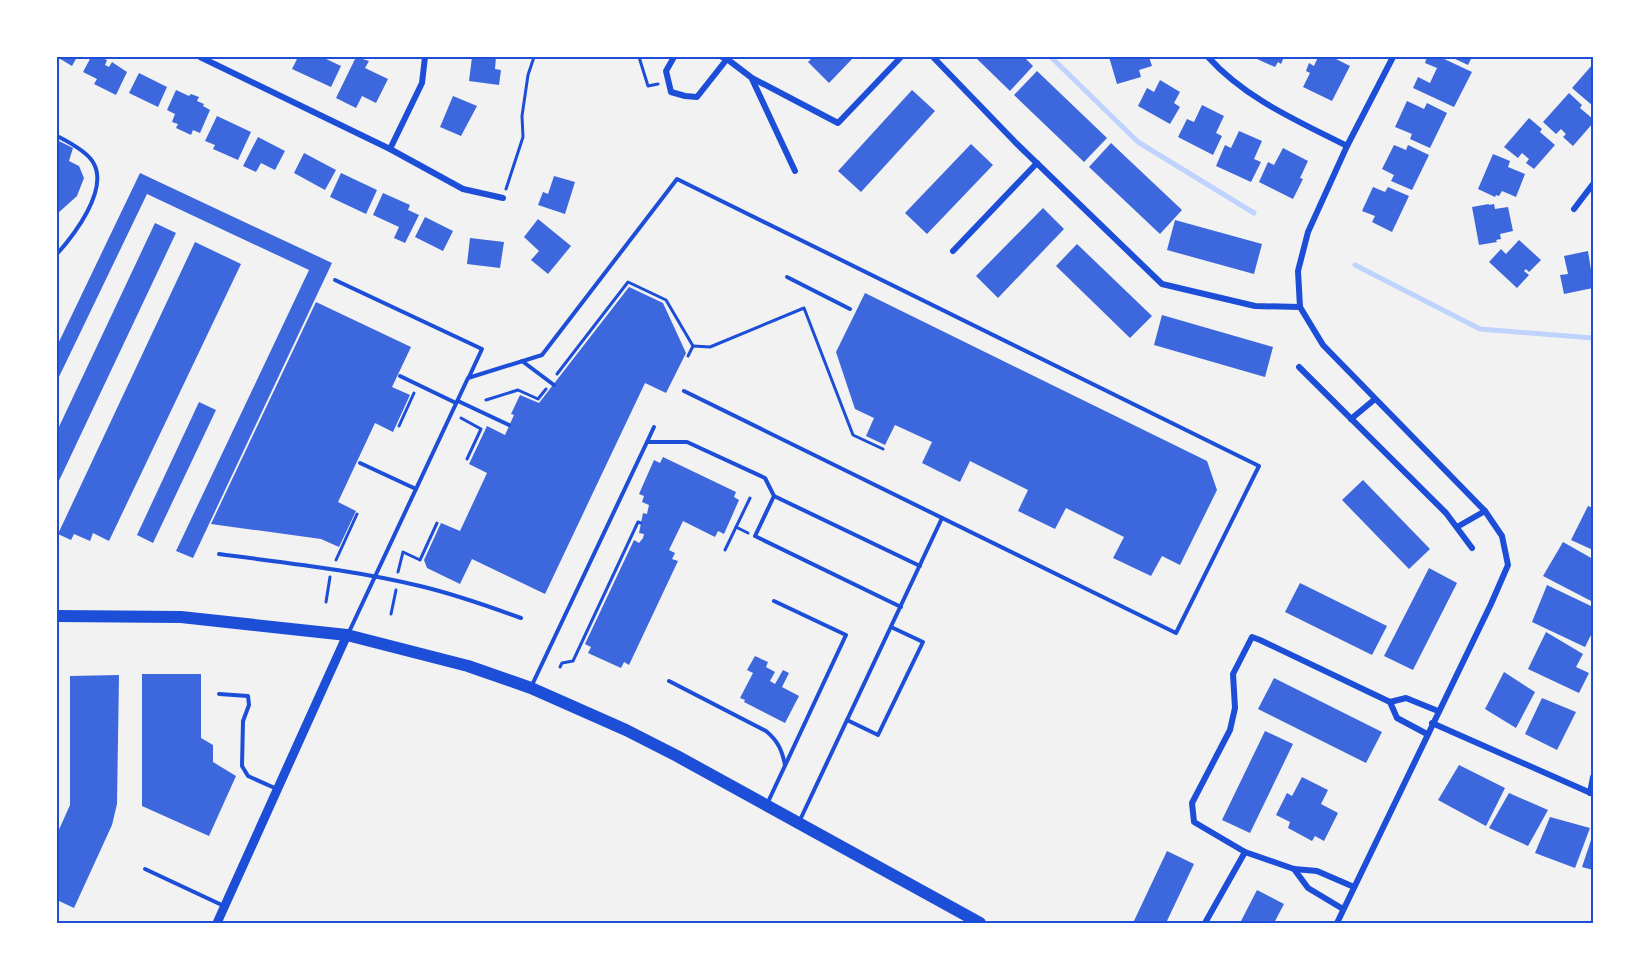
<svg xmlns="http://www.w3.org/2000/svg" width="1650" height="980" font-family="Commissioner,sans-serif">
	<rect width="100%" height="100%" fill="#f2f2f2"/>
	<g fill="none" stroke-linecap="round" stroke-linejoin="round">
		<g stroke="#bfd3fe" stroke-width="5">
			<path d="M1051,57l87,85 116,71"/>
			<path d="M1355,265l125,64 113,9"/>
		</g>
	</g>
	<g fill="#3d67dc">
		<path d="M57,57h20l-5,9z"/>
		<path d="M91,57h9l7,3 -2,5 4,2 3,-5 15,10 -11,23 -22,-11 3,-5 -14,-7z"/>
		<path d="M298,57h24l19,9 -10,21 -39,-18z"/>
		<path d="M356,57l13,4 -4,7 23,11 -12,24 -14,-7 -6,12 -20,-10z"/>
		<path d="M472,57h24l-1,12 6,1 -2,15 -30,-4z"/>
		<path d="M813,57h41l-25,26 -21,-21z"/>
		<path d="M975,57h49l9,9 -23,25z"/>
		<path d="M1109,57h40l3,9 -13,4 2,7 -24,7z"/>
		<path d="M1258,57h26l-3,7 -3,-2 -3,5 -18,-8z"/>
		<path d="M1318,57h14l18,9 -18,35 -29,-14 7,-14 -4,-2 3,-8 5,3z"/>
		<path d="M1427,57h13l32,15 -18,35 -41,-19 5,-11 12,6 7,-15 -12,-5z"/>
		<path d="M1451,57h21l-4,8z"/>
		<path d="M1593,64v42l-21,-18z"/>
		<path d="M1037,71l70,67 -23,24 -70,-67z"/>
		<path d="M139,73l28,14 -9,20 -29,-14z"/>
		<path d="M1160,80l20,12 -6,11 6,4 -10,17 -32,-18 9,-18 7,4z"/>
		<path d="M176,90l13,6 2,-2 8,3 -2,4 7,3 -1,2 7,4 -10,23 -7,-3 -2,5 -15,-7 2,-4 -6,-2 3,-8 -8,-4z"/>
		<path d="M912,90l23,21 -74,81 -23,-21z"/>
		<path d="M1569,93l13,12 -2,3 13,11v4l-20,23 -10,-9 3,-3 -5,-5 -5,5 -13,-12z"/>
		<path d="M453,96l24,10 -16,30 -21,-9z"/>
		<path d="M1407,101l17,8 3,-6 20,10 -17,35 -20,-9 2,-5 -17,-7z"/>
		<path d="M1202,105l22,11 -8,17 6,3 -9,19 -35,-18 9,-18 7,3z"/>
		<path d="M217,116l34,16 -13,28 -25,-11 2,-4 -10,-4z"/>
		<path d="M1529,118l13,11 -2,3 15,13 -21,24 -8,-6 3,-4 -7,-6 -4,5 -14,-11z"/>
		<path d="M1239,131l23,10 -8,18 7,3 -10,20 -35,-16 9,-21 6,3z"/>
		<path d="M258,137l27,14 -10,19 -14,-7 -5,9 -13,-6z"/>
		<path d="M57,140l16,8 -4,13 10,5 5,12 -7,18 -20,18z"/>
		<path d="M1111,143l71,67 -22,24 -71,-67z"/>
		<path d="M971,144l22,21 -66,69 -22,-21z"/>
		<path d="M1394,145l12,5 2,-5 21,10 -17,35 -21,-9 3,-6 -12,-6z"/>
		<path d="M1283,148l25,13 -8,17 3,1 -10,20 -34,-17 9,-20 6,3z"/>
		<path d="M304,153l32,17 -11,20 -31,-17z"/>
		<path d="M1493,154l17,7 -2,6 17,7 -9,23 -14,-6 -3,5 -3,-1 -1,2 -17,-8z"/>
		<path d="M140,173l192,90 -139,295 -17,-7 133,-281 -162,-76 -90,187v-35z"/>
		<path d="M341,173l36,17 -11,24 -36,-17z"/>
		<path d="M554,176l21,6 -10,32 -27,-9 5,-13 5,2z"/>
		<path d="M1373,187l12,5 3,-5 21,9 -17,36 -20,-10 3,-6 -13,-5z"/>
		<path d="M383,193l27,12 -2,5 11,5 -14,28 -11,-5 5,-11 -26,-12z"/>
		<path d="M1489,204v1l5,-1 1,5 13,-2 5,24 -13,3 1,5 -5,1 1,2 -18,3 -7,-38z"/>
		<path d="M1043,208l21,21 -66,69 -22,-22z"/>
		<path d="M425,217l28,14 -10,20 -28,-14z"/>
		<path d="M538,219l33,27 -23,28 -17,-14 8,-9 -15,-14z"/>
		<path d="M1175,220l87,24 -8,30 -87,-24z"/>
		<path d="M155,223l21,10 -119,252v-54z"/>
		<path d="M470,238l34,4 -4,26 -33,-4z"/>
		<path d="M1519,240l22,20 -12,12 -3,-3 -2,2 5,4 -12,13 -28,-26 12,-13 5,5z"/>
		<path d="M195,242l46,22 -132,277 -16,-8 -3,8 -16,-7 -3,6 -13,-6z"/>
		<path d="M1077,244l75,72 -22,22 -74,-72z"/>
		<path d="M1588,251l3,19h2v18l-29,6 -4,-19 8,-1 -4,-18z"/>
		<path d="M629,287l34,16 23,50 -20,40 -21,-10 -100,211 -73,-35 -12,25 -33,-16 -3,-8 17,-37 19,8 27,-58 -18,-9 18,-38 18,9 9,-20 -3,-1 9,-19 19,8z"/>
		<path d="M865,293l342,168 10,29 -37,75 -18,-9 -11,20 -38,-18 11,-21 -58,-29 -11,21 -37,-18 10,-21 -58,-29 -10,21 -38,-19 10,-21 -37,-17 -10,20 -19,-9 8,-18 -19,-9 -19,-57z"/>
		<path d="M316,302l95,45 -19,40 18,8 -17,37 -18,-9 -37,79 18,9 -17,36 -18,-8 -110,-15z"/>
		<path d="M1162,315l111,32 -8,30 -111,-32z"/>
		<path d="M199,402l17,8 -63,133 -16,-8z"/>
		<path d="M663,457l73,35 -2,5 5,3 -15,34 -6,-3 -3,6 -32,-16 -14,29 6,3 -3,6 6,2 -49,104 -5,-3 -3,6 -33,-15 3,-6 -6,-3 49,-104 5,3 4,-5 1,-4 -5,-1 4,-20 4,1 2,-9 -7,-3 2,-6 -5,-2 15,-34 6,3z"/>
		<path d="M1363,480l67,69 -21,20 -67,-69z"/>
		<path d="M1588,506l5,2v42l-22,-10z"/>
		<path d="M1563,542l30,17 -2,15 2,1v27l-50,-26z"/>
		<path d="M1429,568l28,15 -44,87 -29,-14z"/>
		<path d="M1300,583l87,43 -15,29 -87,-43z"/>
		<path d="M1547,585l46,22v24l-8,16 -53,-25z"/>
		<path d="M1546,632l37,22 -7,13 13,6 -10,20 -51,-24z"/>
		<path d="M755,656l13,6 -2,5 9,5 -5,9 5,3 8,-14 6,3 -7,14 17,9 -14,27 -41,-21 1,-2 -5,-2 13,-25 -6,-3z"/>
		<path d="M1504,672l31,20 -19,36 -31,-19z"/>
		<path d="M142,674h59v64l12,7v17l23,14 -27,60 -67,-30z"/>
		<path d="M119,675l-2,129 -5,21 -38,83 -17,-8v-66l13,-29v-129z"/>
		<path d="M1274,678l108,54 -16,31 -108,-54z"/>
		<path d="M1542,698l34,14 -19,38 -32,-16z"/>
		<path d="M1265,731l28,13 -43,89 -28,-13z"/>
		<path d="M1459,765l46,23 -19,38 -48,-26z"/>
		<path d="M1302,777l26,13 -7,14 17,9 -14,28 -9,-5 -3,5 -24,-13 2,-6 -14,-7 11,-22 5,3z"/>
		<path d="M1509,793l39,17 -20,36 -39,-18z"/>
		<path d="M1550,817l40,11 -15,40 -40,-15z"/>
		<path d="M1593,834v36l-11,-3z"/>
		<path d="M1167,851l27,13 -28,59h-33z"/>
		<path d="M1257,890l27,14 -10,19h-34z"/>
	</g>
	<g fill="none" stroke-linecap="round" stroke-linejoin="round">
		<g stroke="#1d4ed8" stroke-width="3">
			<path d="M639,57l9,29 10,-2"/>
			<path d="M506,189l17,-52 -1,-21 6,-41 6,-18"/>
			<path d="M693,346l17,1 94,-39 49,127 30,14"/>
			<path d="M557,374l71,-92 38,18 27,46 -5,10"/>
			<path d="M486,400l32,-10 20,9 8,-10"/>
			<path d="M461,418l20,11 -14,30"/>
			<path d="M399,426l15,-33"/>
			<path d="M736,527l12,6"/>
			<path d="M725,550l25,-52"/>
			<path d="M336,560l21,-46"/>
			<path d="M398,572l5,-20 17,8 17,-37"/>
			<path d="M326,602l4,-25"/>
			<path d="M391,614l5,-24"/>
			<path d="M560,667l2,-4 11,-2 65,-139 3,1"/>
		</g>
		<g stroke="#1d4ed8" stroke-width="4">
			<path d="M57,136c10,5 32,17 37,28 14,27 -20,71 -37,90"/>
			<path d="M787,277l63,32"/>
			<path d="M335,280l147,69 -13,28"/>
			<path d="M522,361l32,24"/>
			<path d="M400,376l56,27"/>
			<path d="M458,401l51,24"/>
			<path d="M647,442l7,-15"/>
			<path d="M360,463l56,26"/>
			<path d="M219,554c67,9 135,16 201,32 34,8 68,20 101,32"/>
			<path d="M901,607l-146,-71 19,-40 146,70"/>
			<path d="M349,632l119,-254 74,-23 135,-176 582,287 -83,167 -492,-242"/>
			<path d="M669,681l97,50c12,10 16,19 19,34"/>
			<path d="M532,685l115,-243h40l78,36 9,18"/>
			<path d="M219,694l29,2 1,9 -6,16 -1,45 6,10 29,13"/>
			<path d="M847,720l31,15 45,-93 -32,-15"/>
			<path d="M768,802l78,-167 -72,-34"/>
			<path d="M800,820l142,-302"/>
			<path d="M145,869l79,37"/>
		</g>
		<g stroke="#1d4ed8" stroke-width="6">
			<path d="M200,57l190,92 73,40 40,9"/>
			<path d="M674,57l-8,14 5,21 14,4 12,1 30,-38"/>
			<path d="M722,57l5,2 25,19 86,45 63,-66"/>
			<path d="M933,57l83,86 146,141 93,22 45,1"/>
			<path d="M1208,57c38,42 90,64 139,89"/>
			<path d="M752,79l43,92"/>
			<path d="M390,149l32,-66 3,-26"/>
			<path d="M1574,209l19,-25"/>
			<path d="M953,251l84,-88"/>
			<path d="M1299,367l147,146 26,35"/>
			<path d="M1351,419l24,-20"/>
			<path d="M1457,527l28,-16"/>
			<path d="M1390,702l7,16 30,16"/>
			<path d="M1432,723l161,71"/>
			<path d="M1590,793l3,-16"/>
			<path d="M1294,869l14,19 35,21"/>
			<path d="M1354,887l-37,-16 -23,-2 -49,-17 -51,-30 -2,-19 38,-73 5,-22 -2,-34 19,-37 8,3 130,62 16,-4 32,13"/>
			<path d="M1205,923l40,-71"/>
			<path d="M1337,923l154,-319 17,-39 -6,-29 -17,-25 -162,-166 -23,-38 -2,-36 10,-39 39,-86 46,-89"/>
		</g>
		<path stroke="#1d4ed8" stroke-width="9" d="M217,923l130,-288"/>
		<path stroke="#1d4ed8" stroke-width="12" d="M57,616l124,1 166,18 121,31 63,22 95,42 51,26 303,167"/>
	</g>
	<rect width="1650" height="980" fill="none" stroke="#ffffff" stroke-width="117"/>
	<rect x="58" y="58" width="1534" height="864" fill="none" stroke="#1d4ed8" stroke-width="2"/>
</svg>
